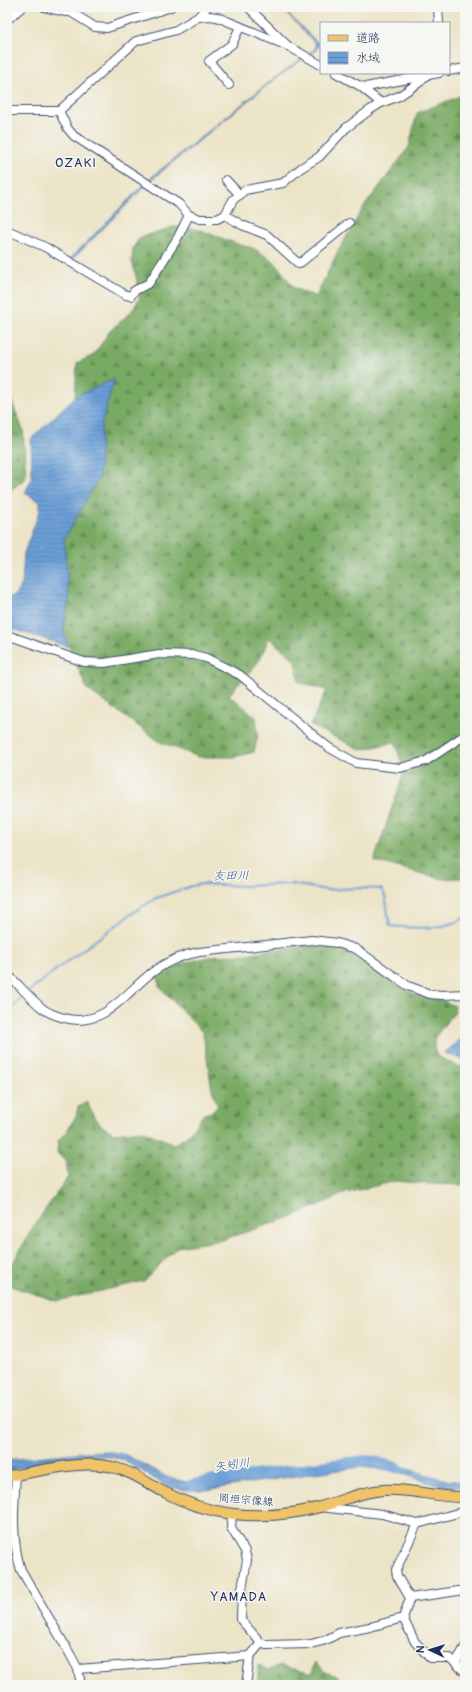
<svg xmlns="http://www.w3.org/2000/svg" width="472" height="1692" font-family="Pangolin,'Klee One',sans-serif">
	<defs>
		<pattern id="forest-firs" width="22" height="20" patternUnits="userSpaceOnUse"><rect width="22" height="20" fill="#79aa64"/><path d="M5 1l3.5 6h-7zM16 11l3.5 6h-7z" fill="#628b56"/></pattern>
		<pattern id="water-rules" width="6" height="5" patternUnits="userSpaceOnUse"><rect width="6" height="5" fill="#6a9fd7"/><path d="M0 2.5h6" fill="none" stroke="#5682b2"/></pattern>
	</defs>
	<rect width="100%" height="100%" fill="#f6f6f2"/>
	<filter id="ink" filterUnits="userSpaceOnUse"><feTurbulence type="fractalNoise" baseFrequency=".025" numOctaves="2"/><feDisplacementMap in="SourceGraphic" scale="8" xChannelSelector="R" yChannelSelector="G"/><feConvolveMatrix kernelMatrix="1 2 1 2 8 2 1 2 1" color-interpolation-filters="sRGB"/></filter>
	<filter id="wash" filterUnits="userSpaceOnUse"><feTurbulence type="fractalNoise" baseFrequency=".012" numOctaves="4" result="noise"/><feDisplacementMap in="SourceGraphic" scale="16" xChannelSelector="R" yChannelSelector="G"/><feGaussianBlur stdDeviation="0.9" result="paint"/><feColorMatrix in="noise" values="0 0 0 0 0 0 0 0 0 0 0 0 0 0 0 0 0 1.4 0 .05"/><feComposite in="paint" operator="in"/></filter>
	<g filter="url(#wash)">
		<rect width="100%" height="100%" fill="#ece4c7"/>
		<g fill="url(#forest-firs)" stroke="#4a6c61">
			<path d="M465,94v784l-23,1 -68,-18 30,-89 -9,-30 -34,8 -51,-25 17,-35 -28,-8 -4,-22 -26,-22 -10,23 -30,34 27,22 2,18 -4,17 -19,5h-36l-39,-15 -73,-53 -18,-42 -6,-16 6,-33 -5,-59 35,-62 2,-51 13,-46 -39,17 2,-34 17,-8 15,-23 22,-20 8,-13 1,-6 -8,-32 1,-13 5,-8 8,-5 15,-3 11,-5h12l19,4 37,14 13,3 21,13 20,27 22,9 20,-42 27,-47 46,-61 8,-34z"/>
			<path d="M7,392l4,7 12,31 3,48 -15,12 -4,6z"/>
			<path d="M308,945l32,3 28,16 23,18 28,14 16,2 20,8 -1,8c-7,7 -20,21 -20,32 0,3 2,7 3,10l22,11 6,-3v121l-38,-1 -31,-3 -50,12 -52,23 -72,24 -45,7 -33,34 -87,20 -50,-16v-11l24,-44 37,-53 -2,-17 -9,-7 1,-12 8,-9 10,-16 2,-9 9,-5 6,13 10,12 11,6 27,-3 33,14 12,-7 18,-23 8,-2 6,-6 -6,-16 -9,-57 -44,-47 -1,-10 26,-13 30,-7 32,-2z"/>
			<path d="M316,1662l9,10 12,4 5,8 4,1h-88v-20l11,5 12,-5 30,9z"/>
		</g>
		<g fill="url(#water-rules)" stroke="#42679a">
			<path d="M281,7l37,36 1,1 -3,6 -44,31 -122,100 -77,78 -2,-1 78,-79 127,-102 39,-28 1,-3 -2,-4z"/>
			<path d="M114,379l-13,47 -2,51 -35,62 5,59 -6,33 6,16 -62,-20v-28l8,-4 7,-11 2,-31 16,-43v-8l-15,-9 7,-15 -1,-39 44,-42z"/>
			<path d="M465,1036v24l-21,-7z"/>
			<path d="M105,1451l19,3 45,24 18,4h24l124,-18 30,-2 36,5 45,13 19,2v5h-13l-19,-3 -38,-13 -33,-4 -47,6 -108,17h-22l-18,-4 -46,-27 -18,-3 -41,5 -55,9v-10l78,-8z"/>
		</g>
		<g fill="none" stroke-linecap="round" stroke-linejoin="round">
			<g stroke="#6a9fd7" stroke-width="2">
				<path d="M28,992l29,-23 77,-57 22,-14 36,-12 9,-2 44,2 46,-2 36,6 30,-2 24,1 4,7 5,30c27,2 50,5 75,-8"/>
				<path d="M7,1013l18,-18"/>
			</g>
			<path stroke="#6a9fd7" stroke-width="11" d="M192,1485l19,-4 150,-20h12l24,7"/>
		</g>
	</g>
	<g filter="url(#ink)">
		<g fill="none" stroke-linecap="round" stroke-linejoin="round">
			<g stroke="#3a4a6e" stroke-width="10">
				<g id="minor">
					<path d="M44,7l22,5 3,-1 2,-3"/>
					<path d="M248,7l40,39 33,19"/>
					<path d="M438,7l1,16"/>
					<path d="M69,11l26,16 12,1 64,-21"/>
					<path d="M198,17l9,-10"/>
					<path d="M7,20l15,-13"/>
					<path d="M449,71l16,-3"/>
					<path d="M336,73l24,13 6,1 73,-14"/>
					<path d="M229,85l-20,-24 23,-17 8,-17"/>
					<path d="M360,86l21,17"/>
					<path d="M7,111h52l77,-70 40,-11 22,-13 11,-1 8,1 71,29"/>
					<path d="M59,111l9,18 6,7 105,68 10,11 11,4h17l8,-4 8,-15 12,-10 38,-7 18,-15 18,-11 27,-29 24,-18 11,-7 18,-7 21,-14 5,-6"/>
					<path d="M226,180l14,15"/>
					<path d="M225,215l17,10 25,10 32,29 50,-41"/>
					<path d="M7,230l38,17 81,48 5,1 3,-5 15,-8 28,-44 12,-24"/>
					<path d="M7,635l77,27 20,1 55,-9 35,1 12,3 34,17 88,72 28,16 44,5 26,-7 39,-26"/>
					<path d="M7,974c12,11 23,24 35,34 6,5 15,8 22,10 41,11 62,-27 90,-47 14,-10 28,-16 45,-19l113,-12 25,3 19,6 52,37 22,8 12,1 23,-1"/>
					<path d="M16,1475c-2,31 -5,65 5,95l49,84 8,15 3,16"/>
					<path d="M320,1507l62,7 35,10"/>
					<path d="M465,1511l-48,13 -21,46 1,6 13,22 -7,20 12,24 15,16h20l15,14"/>
					<path d="M232,1513l-1,15 14,23 2,9 -5,29 -1,31 20,23 5,2 45,-1 15,-4 13,-7 31,-6 33,-9"/>
					<path d="M410,1598l55,-8"/>
					<path d="M456,1662l9,-15"/>
					<path d="M78,1669l172,-13"/>
					<path d="M246,1685l4,-29 11,-13"/>
				</g>
			</g>
			<g stroke="#3a4a6e" stroke-width="12">
				<path id="major" d="M7,1476c32,-4 74,-17 105,-9 19,4 35,16 52,25 21,11 45,19 69,22 29,3 58,1 87,-7 18,-5 36,-13 55,-16 31,-5 60,7 90,6"/>
			</g>
			<use href="#minor" stroke="#fff" stroke-width="8"/>
			<use href="#major" stroke="#efc469" stroke-width="10"/>
		</g>
	</g>
	<g text-anchor="middle" dominant-baseline="central" stroke-width="3" stroke-linejoin="round" paint-order="stroke">
		<g font-size="11" fill="#1b2f5e" stroke="#f6f6f2">
			<text transform="translate(246 1500) rotate(4)">岡垣宗像線</text>
		</g>
		<g font-size="12" font-style="italic" fill="#375688" stroke="#f6f6f2">
			<text transform="translate(231 876) rotate(-1)">友田川</text>
			<text transform="translate(232 1465) rotate(-8)">矢矧川</text>
		</g>
		<g font-size="13" letter-spacing="1" fill="#1b2f5e" stroke="#f6f6f2">
			<text x="76" y="163">OZAKI</text>
			<text x="239" y="1597">YAMADA</text>
		</g>
	</g>
	<rect width="472" height="1692" fill="none" stroke="#f6f6f2" stroke-width="24"/>
	<rect x="320" y="22" width="130" height="52" fill="#f6f6f2" stroke="#9ea6b7"/>
	<rect x="328" y="35" width="20" height="6" fill="#efc469" stroke="#9ea6b7"/>
	<text x="356" y="42" font-size="12" fill="#1b2f5e">道路</text>
	<rect x="328" y="52" width="20" height="12" fill="url(#water-rules)" stroke="#9ea6b7"/>
	<text x="356" y="62" font-size="12" fill="#1b2f5e">水域</text>
	<g transform="translate(430 1650) rotate(274)" stroke="#f6f6f2" stroke-width="3" paint-order="stroke">
	<path d="M0-3L7 15L0 10L-7 15Z" fill="#1b2f5e"/>
	<text y="-6" font-size="11" font-weight="bold" text-anchor="middle" fill="#1b2f5e">N</text>
	</g>
</svg>
